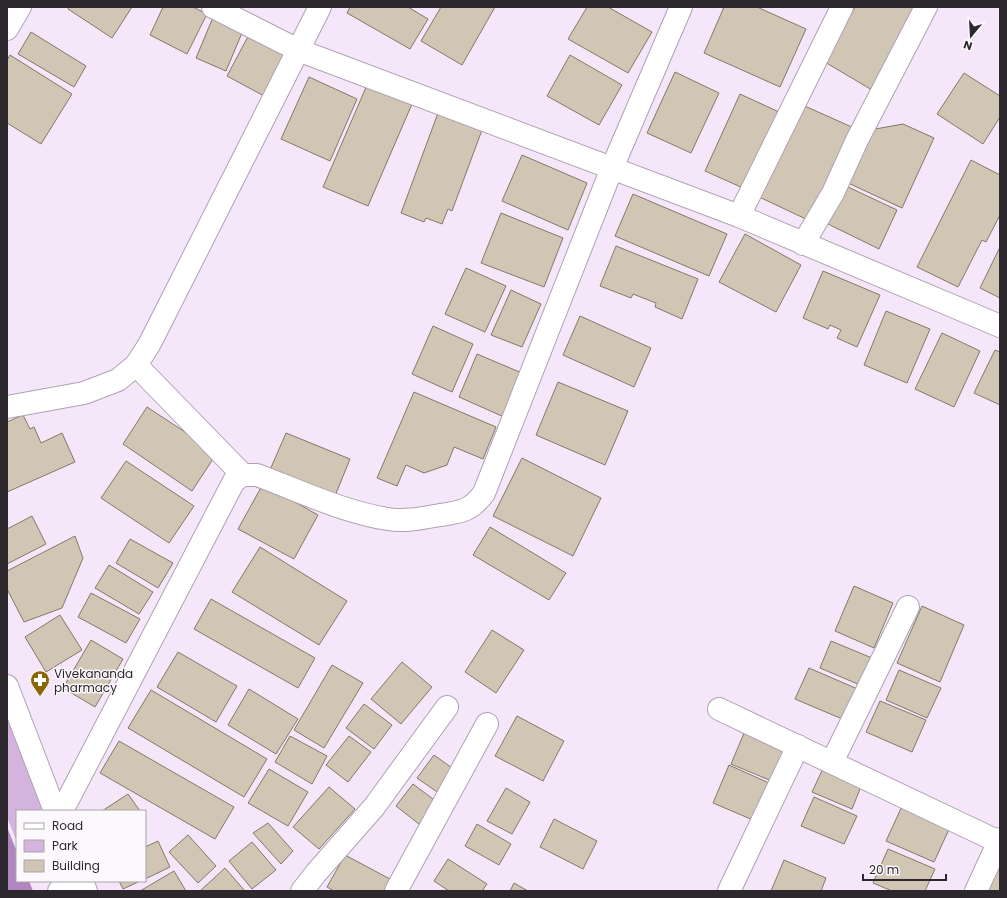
<svg xmlns="http://www.w3.org/2000/svg" width="1007" height="898" font-family="Poppins,sans-serif">
	<rect width="100%" height="100%" fill="#f5e7f9"/>
	<path fill="#d4b4df" d="M7,701l47,110h-37v31l-10,-25z"/>
	<path fill="#b186c0" d="M7,827l10,25v29h12l4,10h-26z"/>
	<g fill="#d0c6b3" stroke="#827968">
		<path d="M69,7h63l-20,31 -44,-29z"/>
		<path d="M163,7h30l14,7 -20,40 -37,-19z"/>
		<path d="M350,7h58l20,12 -18,30 -63,-36z"/>
		<path d="M441,7h54l-33,58 -41,-24z"/>
		<path d="M587,7h21l44,25 -24,41 -60,-34z"/>
		<path d="M724,7h33l49,22 -26,58 -76,-34z"/>
		<path d="M855,7h65l-48,83 -49,-29z"/>
		<path d="M214,15l30,13 -18,43 -30,-13z"/>
		<path d="M251,31l37,20 -24,45 -37,-20z"/>
		<path d="M31,32l55,34 -12,21 -56,-33z"/>
		<path d="M10,55l62,39 -31,50 -34,-21v-63z"/>
		<path d="M570,55l52,30 -23,40 -52,-29z"/>
		<path d="M675,72l44,21 -28,60 -44,-20z"/>
		<path d="M964,73l36,23v21l-17,27 -46,-30z"/>
		<path d="M309,77l48,22 -27,62 -49,-22z"/>
		<path d="M367,85l45,19 -44,102 -45,-19z"/>
		<path d="M740,94l39,18 -36,76 -38,-17z"/>
		<path d="M798,103l56,25 -44,93 -55,-26z"/>
		<path d="M438,113l44,17 -30,81 -4,-2 -6,15 -16,-6 -2,4 -23,-9z"/>
		<path d="M903,124l31,14 -32,70 -56,-26 24,-52z"/>
		<path d="M522,155l65,28 -19,47 -66,-29z"/>
		<path d="M971,160l29,15v40l-14,27 -4,-2 -24,47 -41,-20z"/>
		<path d="M846,186l51,24 -18,39 -51,-25z"/>
		<path d="M633,194l94,40 -18,42 -94,-40z"/>
		<path d="M501,213l62,25 -19,49 -63,-24z"/>
		<path d="M745,234l56,31 -25,47 -57,-30z"/>
		<path d="M616,246l82,33 -16,40 -27,-12 1,-4 -23,-9 -2,4 -31,-12z"/>
		<path d="M1000,247v51l-20,-10z"/>
		<path d="M466,268l40,18 -21,46 -40,-18z"/>
		<path d="M823,271l57,24 -23,52 -20,-9 4,-8 -11,-5 -2,4 -25,-11z"/>
		<path d="M511,290l30,14 -19,43 -31,-12z"/>
		<path d="M886,311l44,18 -23,54 -43,-18z"/>
		<path d="M580,316l71,32 -17,39 -71,-32z"/>
		<path d="M433,326l40,18 -21,48 -40,-18z"/>
		<path d="M942,333l38,18 -26,56 -39,-18z"/>
		<path d="M995,350l5,2v53l-26,-12z"/>
		<path d="M477,354l45,19 -18,44 -45,-20z"/>
		<path d="M558,382l70,29 -23,54 -69,-30z"/>
		<path d="M414,392l82,35 -13,32 -29,-12 -7,18 -23,8 -18,-8 -9,21 -20,-8z"/>
		<path d="M147,407l70,46 -25,38 -69,-47z"/>
		<path d="M23,415l7,14 4,-2 7,16 21,-10 13,29 -68,30v-70z"/>
		<path d="M286,433l64,26 -15,37 -65,-26z"/>
		<path d="M522,458l79,40 -28,58 -80,-40z"/>
		<path d="M126,461l68,45 -25,37 -68,-45z"/>
		<path d="M263,484l55,31 -24,44 -56,-30z"/>
		<path d="M32,516l14,28 -39,20v-35z"/>
		<path d="M490,527l76,46 -17,27 -76,-45z"/>
		<path d="M75,536l8,22 -21,50 -38,14 -17,-33v-18z"/>
		<path d="M130,539l43,24 -15,25 -42,-25z"/>
		<path d="M260,547l87,54 -28,44 -87,-53z"/>
		<path d="M109,565l44,27 -14,22 -44,-26z"/>
		<path d="M854,586l39,17 -19,45 -39,-17z"/>
		<path d="M91,593l49,26 -14,24 -48,-26z"/>
		<path d="M211,599l104,59 -17,30 -104,-59z"/>
		<path d="M922,606l42,19 -24,57 -43,-19z"/>
		<path d="M60,615l22,35 -36,22 -21,-35z"/>
		<path d="M492,630l32,20 -28,43 -31,-21z"/>
		<path d="M91,640l32,19 -28,48 -32,-19z"/>
		<path d="M831,641l41,17 -12,27 -40,-17z"/>
		<path d="M178,652l59,34 -21,36 -59,-35z"/>
		<path d="M402,662l30,25 -31,37 -30,-25z"/>
		<path d="M332,665l31,18 -39,65 -30,-18z"/>
		<path d="M809,668l51,22 -13,31 -52,-22z"/>
		<path d="M899,670l42,18 -14,30 -41,-18z"/>
		<path d="M249,689l49,30 -22,35 -48,-29z"/>
		<path d="M151,690l116,69 -23,38 -116,-69z"/>
		<path d="M880,701l46,19 -14,32 -46,-20z"/>
		<path d="M364,704l28,21 -18,24 -28,-21z"/>
		<path d="M517,716l47,25 -21,40 -48,-25z"/>
		<path d="M747,726l44,19 -17,37 -43,-18z"/>
		<path d="M290,736l37,20 -15,28 -37,-22z"/>
		<path d="M349,736l22,16 -23,30 -22,-17z"/>
		<path d="M119,741l115,66 -19,32 -115,-66z"/>
		<path d="M434,755l25,18 -16,23 -26,-18z"/>
		<path d="M826,762l38,17 -12,30 -40,-17z"/>
		<path d="M729,765l40,18 -16,37 -40,-17z"/>
		<path d="M269,769l39,23 -20,34 -40,-23z"/>
		<path d="M413,784l28,21 -17,23 -28,-22z"/>
		<path d="M329,787l26,22 -36,40 -26,-22z"/>
		<path d="M506,788l24,14 -18,32 -25,-13z"/>
		<path d="M128,794l12,17h-38z"/>
		<path d="M814,797l43,19 -13,28 -43,-18z"/>
		<path d="M903,804l48,21 -17,37 -48,-21z"/>
		<path d="M554,819l43,22 -14,28 -43,-22z"/>
		<path d="M268,823l25,28 -12,13 -28,-31z"/>
		<path d="M477,824l34,20 -12,21 -34,-19z"/>
		<path d="M188,835l28,31 -18,17 -29,-31z"/>
		<path d="M158,841l12,26 -25,12v-32z"/>
		<path d="M252,842l24,28 -24,19 -23,-28z"/>
		<path d="M888,849l47,20 -10,22h-33l-19,-8z"/>
		<path d="M345,855l45,24 -6,12h-50l-7,-4z"/>
		<path d="M448,859l39,25 -5,7h-33l-15,-10z"/>
		<path d="M1000,859v32h-13z"/>
		<path d="M784,860l42,18 -5,13h-50z"/>
		<path d="M225,868l20,23h-45z"/>
		<path d="M174,871l12,20h-46z"/>
		<path d="M119,881h21l-17,8z"/>
		<path d="M514,883l14,8h-18z"/>
	</g>
	<g fill="none" stroke-linecap="round" stroke-linejoin="round">
		<g stroke="#afa2b3" stroke-width="24">
			<g id="minor">
				<path d="M213,7l85,43 441,166 261,110"/>
				<path d="M7,29l13,-22"/>
				<path d="M739,216l103,-209"/>
				<path d="M803,244l30,-51 24,-53 69,-133"/>
				<path d="M136,365l107,110"/>
				<path d="M7,407l77,-14 34,-13 18,-15 13,-20 171,-338"/>
				<path d="M7,686l48,125"/>
				<path d="M719,709l280,133"/>
				<path d="M832,762l76,-155"/>
				<path d="M62,811l172,-330 9,-6h14c43,16 86,37 131,44 17,3 35,-1 52,-4 21,-3 31,-4 44,-22l128,-325 69,-161"/>
				<path d="M82,881l4,10"/>
				<path d="M59,891l9,-10"/>
				<path d="M302,891l14,-18 58,-66 73,-100"/>
				<path d="M396,891l91,-167"/>
				<path d="M729,891l69,-145"/>
				<path d="M976,891l24,-52"/>
			</g>
		</g>
		<use href="#minor" stroke="#fff" stroke-width="22"/>
	</g>
	<defs>
		<g id="pharmacy-pin" transform="scale(1)"><path d="M0 17L-7.5 6A9.5 9.5 0 1 1 7.5 6Z" fill="#8a6604" stroke="#fcf9fd"/><path d="M-2-6h4v4h4v4h-4v4h-4v-4h-4v-4h4Z" fill="#fff"/></g>
	</defs>
	<g fill-rule="evenodd">
		<use href="#pharmacy-pin" x="40" y="680"/>
	</g>
	<g text-anchor="middle" dominant-baseline="central" stroke-width="3" stroke-linejoin="round" paint-order="stroke">
		<g font-size="12" fill="#2d282e" stroke="#fcf9fd" text-anchor="start">
			<text x="54" y="673">Vivekananda<tspan x="54" dy="14">pharmacy</tspan></text>
		</g>
	</g>
	<rect width="1007" height="898" fill="none" stroke="#2d282e" stroke-width="16"/>
	<rect x="16" y="810" width="130" height="72" fill="#fcf9fd" stroke="#a9a5aa"/>
	<rect x="24" y="823" width="20" height="6" fill="#ffffff" stroke="#a9a5aa"/>
	<text x="52" y="830" font-size="12" fill="#2d282e">Road</text>
	<rect x="24" y="840" width="20" height="12" fill="#d4b4df" stroke="#a9a5aa"/>
	<text x="52" y="850" font-size="12" fill="#2d282e">Park</text>
	<rect x="24" y="860" width="20" height="12" fill="#d0c6b3" stroke="#a9a5aa"/>
	<text x="52" y="870" font-size="12" fill="#2d282e">Building</text>
	<g transform="translate(971 36) rotate(198)" stroke="#fcf9fd" stroke-width="3" paint-order="stroke">
	<path d="M0-3L7 15L0 10L-7 15Z" fill="#2d282e"/>
	<text y="-6" font-size="11" font-weight="bold" text-anchor="middle" fill="#2d282e">N</text>
	</g>
	<path d="M863 874v6h83v-6" fill="none" stroke="#2d282e" stroke-width="2"/>
	<text x="869" y="874" font-size="12" fill="#2d282e" stroke="#fcf9fd" stroke-width="3" paint-order="stroke">20 m</text>
</svg>
